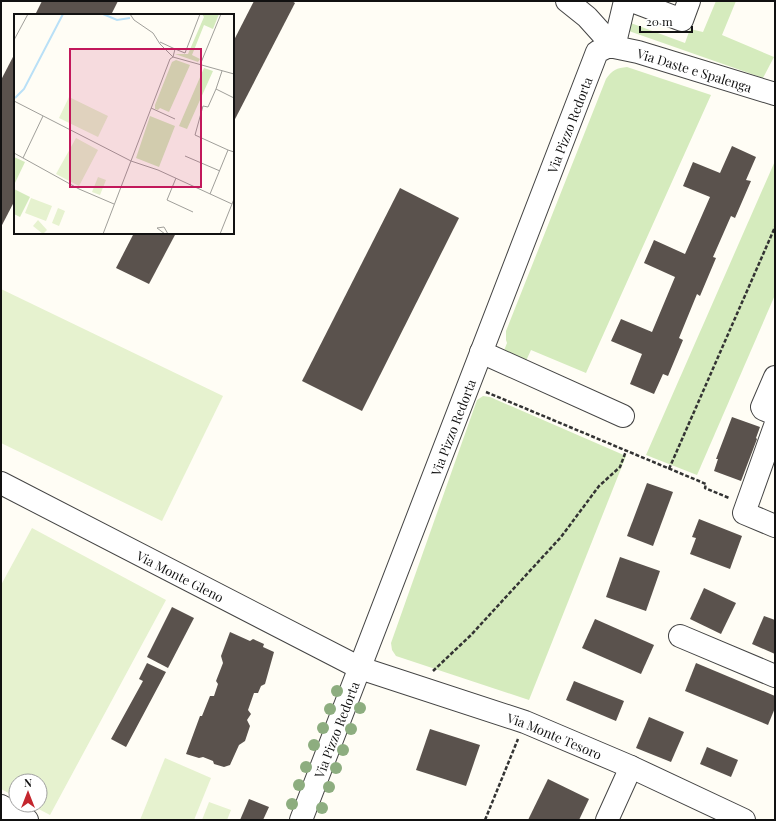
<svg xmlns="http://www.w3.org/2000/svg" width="776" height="821" font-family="'Playfair Display',serif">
	<rect width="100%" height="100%" fill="#fffdf5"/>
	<g fill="#d5ebbd">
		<path d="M716,1h20l-14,34 52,22 -11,21 -137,-48 2,-8 57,21 5,-14 13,3z"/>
		<path d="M627,67l84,28 -125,278 -55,-23 -6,13 -22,-10 4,-10 -1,-3v-9l100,-252c6,-9 11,-11 21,-12z"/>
		<path d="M775,161v134l-78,180 -51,-20z"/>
		<path d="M483,396l7,1 136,59 -97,244 -133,-44 -4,-6 -1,-7 86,-243z"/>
	</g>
	<g fill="#e6f2cf">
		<path d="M1,289l222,107 -61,125 -161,-78z"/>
		<path d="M32,528l134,72 -116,215 -19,-10h9v-24h-24v16l-15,-8v-204z"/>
		<path d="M165,758l46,20 -17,42h-54z"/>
		<path d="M209,802l22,8 -4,10h-25z"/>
	</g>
	<g fill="#5a524d">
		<path d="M42,1h76l-7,14h-76z"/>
		<path d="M254,1h38l3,2 -62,120v-81z"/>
		<path d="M15,53v147l-14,27v-147z"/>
		<path d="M732,146l24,11 -10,23 5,1 -16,37 -4,-2 -18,41 3,1 -16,38 -3,-2 -18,44 4,2 -15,36 -5,-2 -9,20 -24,-10 12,-30 -31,-13 10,-22 31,13 23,-55 -31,-14 10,-23 31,14 25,-57 -27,-11 10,-24 27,11z"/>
		<path d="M400,188l59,30 -97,193 -60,-30z"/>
		<path d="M134,233h42l-27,51 -33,-16z"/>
		<path d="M732,417l28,10 -4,11 1,1 -16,42 -27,-10 4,-12h-2z"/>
		<path d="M647,483l26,9 -20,54 -26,-10z"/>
		<path d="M699,519l43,17 -12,33 -40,-15 6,-16 -4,-1z"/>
		<path d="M620,557l40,14 -14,40 -40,-14z"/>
		<path d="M704,588l32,15 -15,31 -31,-15z"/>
		<path d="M172,607l22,11 -26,50 -21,-11z"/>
		<path d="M764,616l11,4v34l-23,-10z"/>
		<path d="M595,619l59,26 -13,29 -59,-26z"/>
		<path d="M230,632l20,9 3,-2 11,5 -1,3 11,5 -9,32 -4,2 -3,7h-4l-6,17 3,4 -4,6 3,6 -5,15 -6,4 -9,20 -6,2 -10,-3 -1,-3 -10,-4 -4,1 -13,-4 14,-38h2l8,-20h4l4,-12 -2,-3 7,-18 -2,-7z"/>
		<path d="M147,663l19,9 -40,75 -15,-8 32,-58 -4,-2z"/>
		<path d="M696,663l79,33v12l-7,17 -83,-34z"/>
		<path d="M574,681l50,20 -8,20 -50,-21z"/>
		<path d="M649,717l35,15 -13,30 -35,-14z"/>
		<path d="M430,729l50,16 -14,41 -50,-16z"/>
		<path d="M707,747l31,13 -7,17 -31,-13z"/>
		<path d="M548,779l41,20 -10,21h-51z"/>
		<path d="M249,799l20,8 -6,13h-23z"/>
	</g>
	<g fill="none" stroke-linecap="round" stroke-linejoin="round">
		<g stroke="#444" stroke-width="24">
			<g id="minor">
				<path d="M567,1l20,16 27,30"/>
				<path d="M632,1l50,19 7,-19"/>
				<path d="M614,47l11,-46"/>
				<path d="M481,352l142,64"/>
				<path d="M775,377l-13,30 1,2 12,5"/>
				<path d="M775,426l-31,87 31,13"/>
				<path id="s1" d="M1,483l359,185 165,54 106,45 113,53"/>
				<path d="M680,636l95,40"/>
				<path d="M1,806l26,14"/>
				<path id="s2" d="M301,820l296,-768 10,-5h7l24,5 137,42"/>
				<path d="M607,820l24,-53"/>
			</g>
		</g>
		<g stroke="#333" stroke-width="2.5" stroke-dasharray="4 2" stroke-linecap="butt">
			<path d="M486,392l220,92 -1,4 24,10"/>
			<path d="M669,469l106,-242"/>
			<path d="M433,671l38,-36 90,-98 38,-51 21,-19 6,-16"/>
			<path d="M485,820l33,-81"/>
		</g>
		<use href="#minor" stroke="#fff" stroke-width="22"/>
	</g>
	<g fill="#8dad7f">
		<circle cx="337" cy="691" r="6"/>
		<circle cx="360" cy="708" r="6"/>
		<circle cx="330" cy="709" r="6"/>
		<circle cx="323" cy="728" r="6"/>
		<circle cx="351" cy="729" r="6"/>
		<circle cx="314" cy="745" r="6"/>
		<circle cx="343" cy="750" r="6"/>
		<circle cx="306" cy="767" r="6"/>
		<circle cx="336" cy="768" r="6"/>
		<circle cx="299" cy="785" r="6"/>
		<circle cx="329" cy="787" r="6"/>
		<circle cx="292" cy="804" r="6"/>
		<circle cx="322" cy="808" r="6"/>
	</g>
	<g text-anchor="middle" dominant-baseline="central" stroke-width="4" stroke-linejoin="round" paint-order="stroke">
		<g font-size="13" fill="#111" stroke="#fff">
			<text stroke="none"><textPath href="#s2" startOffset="925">Via Daste e Spalenga</textPath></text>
			<text stroke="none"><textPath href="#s2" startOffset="745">Via Pizzo Redorta</textPath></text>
			<text stroke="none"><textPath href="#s2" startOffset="421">Via Pizzo Redorta</textPath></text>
			<text stroke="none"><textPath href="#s1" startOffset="202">Via Monte Gleno</textPath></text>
			<text stroke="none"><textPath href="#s2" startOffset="97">Via Pizzo Redorta</textPath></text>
			<text stroke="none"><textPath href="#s1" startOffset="610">Via Monte Tesoro</textPath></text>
		</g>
	</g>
	<g transform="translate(14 14)">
		<rect width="220" height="220" fill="#fffdf5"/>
		<path d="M188,0h17l-6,15 -9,-4 -12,30 8,4 -2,3 -23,-8h13l16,-37zM162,46l14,5 -21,47 -9,-4 -2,2 -3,-1v-4l17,-43zM190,54l9,3 -26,58 -8,-3zM136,102l25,10 -16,41 -23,-9zM0,143l11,5 -11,23zM0,175l16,8 -10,20 -6,-3z" fill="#d5ebbd"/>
		<path d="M55,83l39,19 -10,21 -39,-19zM62,124l22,12 -19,36 -23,-12zM84,163l8,3 -6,15 -8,-3zM17,184l21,8 -6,15 -21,-8zM44,194l7,3 -6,15 -7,-3zM24,206l9,10 -4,4 -10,-8z" fill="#e6f2cf"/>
		<path fill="none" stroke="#b9e0f7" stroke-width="2" d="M89,0l14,6 13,-2M1,84l9,-9 39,-75"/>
		<path fill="none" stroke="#a09f9a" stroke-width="1" d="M116,0l4,6 19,13 7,11 13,13 61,17M0,26l14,-26M146,28l15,7M159,43l2,-8 10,4 15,-39M186,51l21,-51M208,57l-6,18 18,9M202,75l-8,18 -5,-1 -8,29 33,15M0,87l117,60 27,9 74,34M137,94l24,11M0,139l65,36 35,15M171,142l35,15M9,144l20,-42M162,164l-9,22 26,12M196,180l18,-44 6,2M89,220l67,-175 3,-2M151,220l-8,-6 7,-1 4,7M206,220l14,-35"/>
		<path fill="#c2185b" fill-opacity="0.15" stroke="#c2185b" stroke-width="2" d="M56,35h131v138h-131z"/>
		<rect width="220" height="220" fill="none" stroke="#111" stroke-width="2"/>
	</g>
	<rect width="776" height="821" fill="none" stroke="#111111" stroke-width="4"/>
	<g transform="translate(28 793)"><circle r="19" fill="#ffffff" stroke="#a0a0a0"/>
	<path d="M0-3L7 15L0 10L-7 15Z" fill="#c4262e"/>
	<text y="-6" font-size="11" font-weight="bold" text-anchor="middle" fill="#111111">N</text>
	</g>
	<path d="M640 26v6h52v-6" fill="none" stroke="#111111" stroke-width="2"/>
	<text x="646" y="26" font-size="12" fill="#111111" stroke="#ffffff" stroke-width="3" paint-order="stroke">20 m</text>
</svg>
